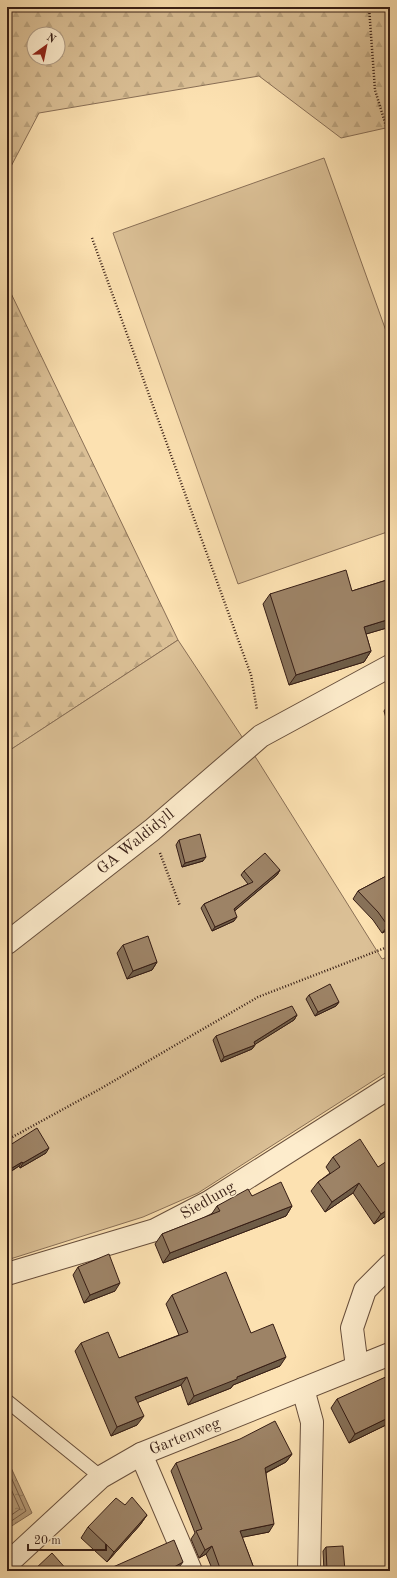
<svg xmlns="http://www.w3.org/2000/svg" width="397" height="1578" font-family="'Old Standard TT',serif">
	<defs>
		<pattern id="forest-firs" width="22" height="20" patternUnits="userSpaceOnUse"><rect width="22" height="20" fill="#dbc096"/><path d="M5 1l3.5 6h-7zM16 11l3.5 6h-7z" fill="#bda580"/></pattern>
		<pattern id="water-ripples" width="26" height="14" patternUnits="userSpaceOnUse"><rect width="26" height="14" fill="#b99f7c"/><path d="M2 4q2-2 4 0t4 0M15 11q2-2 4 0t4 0" fill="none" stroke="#978164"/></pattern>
	</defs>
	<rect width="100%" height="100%" fill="#fce1b1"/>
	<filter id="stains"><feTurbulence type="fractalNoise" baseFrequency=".005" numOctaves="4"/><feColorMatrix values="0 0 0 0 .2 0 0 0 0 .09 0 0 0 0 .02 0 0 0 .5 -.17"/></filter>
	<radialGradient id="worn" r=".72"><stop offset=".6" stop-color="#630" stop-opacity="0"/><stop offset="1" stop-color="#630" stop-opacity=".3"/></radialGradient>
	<g fill="url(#forest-firs)" stroke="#896f56" fill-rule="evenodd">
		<path d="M7,7h383v120l-49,11 -82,-62 -220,37 -32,61zM34,34h24v24h-24z"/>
		<path d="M7,285l171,355 -171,112z"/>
	</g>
	<g fill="#dbc096" stroke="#896f56">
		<path d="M324,158l66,184v189l-152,53 -125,-351z"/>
		<path d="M178,640l80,121 124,198 8,-3v114l-192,123 -55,24 -136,43v-508z"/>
	</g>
	<path fill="url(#water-ripples)" stroke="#856b53" d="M7,1459l25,54 -25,16z"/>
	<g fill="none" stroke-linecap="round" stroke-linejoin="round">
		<g stroke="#785e48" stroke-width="1">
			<path d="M7,1468l19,43 -19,13"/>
			<path d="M7,1480l13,29 -13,9"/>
		</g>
		<g stroke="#684f3c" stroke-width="15">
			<path id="service" d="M7,1401l94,76"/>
		</g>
		<g stroke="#684f3c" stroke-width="24">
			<g id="minor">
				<path d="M7,943l145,-113 109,-94 129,-70"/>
				<path d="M7,1274l148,-44 54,-28 181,-115"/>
				<path d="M357,1367l-5,-39 13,-38 25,-25"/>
				<path d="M303,1389l9,33 -3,149"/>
				<path d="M141,1454l50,117"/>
				<path d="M7,1564l94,-87 40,-23 249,-100"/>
			</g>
		</g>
		<g stroke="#371e15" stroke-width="2.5" stroke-dasharray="1 2" stroke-linecap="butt">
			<path d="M369,7l6,83 15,49"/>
			<path d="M92,238l159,437 6,35"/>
			<path d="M160,853l20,53"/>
			<path d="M7,1140l93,-51 158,-92 132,-51"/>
		</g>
		<use href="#service" stroke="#fdeccc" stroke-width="13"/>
		<use href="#minor" stroke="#fdeccc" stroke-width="22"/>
	</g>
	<g fill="#877158" stroke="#371e15">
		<path d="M390,579v48l-24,7 5,17 -7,11 -75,23 -26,-81 7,-10 82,-3z"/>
		<path d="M390,702v30l-6,-21z"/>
		<path d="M179,840l24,21 -21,6 -6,-22z"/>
		<path d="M280,870l-3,5 -43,36v10l-22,10 -11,-23 3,-4 44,-20 -7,-9 3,-4z"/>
		<path d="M390,874v55l-8,4 -9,-13 -20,-21 5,-8z"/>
		<path d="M123,945l34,17 -5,8 -25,9 -10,-26z"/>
		<path d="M309,995l30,7 -3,4 -21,10 -9,-17z"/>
		<path d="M297,1015l-3,5 -39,24v1l-3,4 -31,13 -8,-22 3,-4z"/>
		<path d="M7,1147l39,6 -26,15 -1,-2 -12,8z"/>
		<path d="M333,1157l57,56 -16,11 -21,-31 -28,19 -14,-21 7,-9 12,-9 -4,-6z"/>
		<path d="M252,1196l40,10 -6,10 -123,47 -8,-19 7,-10 49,-19 6,-9z"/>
		<path d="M78,1267l37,24 -31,12 -11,-28z"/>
		<path d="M390,1282v8l-2,-5z"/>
		<path d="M172,1295l79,38 29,33 -47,19 -2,3 -43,17 -7,-20 -43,17 -1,23 -26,11 -36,-85 6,-8 38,15 60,-23 -13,-31z"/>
		<path d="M337,1399l53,24 -41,20 -18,-35z"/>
		<path d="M292,1454l-6,8 -20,11 3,59 -27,5 13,34h-42l-7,-17 -7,4 -8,-19 4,-6 -24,-62 5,-8z"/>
		<path d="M125,1505l22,10 -7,10 -33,37 -26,-24 7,-11z"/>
		<path d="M326,1547l19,24h-21l-1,-20z"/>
	</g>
	<g fill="#6e5c47" stroke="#371e15">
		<path d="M390,619v8l-34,10 8,-10z"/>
		<path d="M371,651l-7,11 -75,23 7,-10z"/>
		<path d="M206,857l-3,4 -21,6 3,-4z"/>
		<path d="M280,870l-3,5 -46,39 3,-5z"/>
		<path d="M237,917l-3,4 -22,10 3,-4z"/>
		<path d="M390,924v5l-8,4 6,-7z"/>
		<path d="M157,962l-5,8 -25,9 6,-8z"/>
		<path d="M339,1002l-3,4 -21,10 3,-4z"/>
		<path d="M297,1015l-3,5 -43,27 3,-5z"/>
		<path d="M255,1045l-3,4 -31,13 3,-5z"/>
		<path d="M49,1148l-3,5 -26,15 3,-5z"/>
		<path d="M22,1162l-3,4 -12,8v-3z"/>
		<path d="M359,1183l-6,10 -28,19 7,-10z"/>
		<path d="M292,1206l-6,10 -123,47 7,-10z"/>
		<path d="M390,1208v5l-16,11 7,-10z"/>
		<path d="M120,1283l-5,8 -31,12 6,-8z"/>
		<path d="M286,1357l-6,9 -47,19 -2,3 -43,17 6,-9 43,-19z"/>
		<path d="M187,1377l-6,8 -52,21 6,-9z"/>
		<path d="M144,1416l-7,9 -26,11 6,-9z"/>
		<path d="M390,1417v6l-41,20 6,-9z"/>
		<path d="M292,1454l-6,8 -27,14 6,-8z"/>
		<path d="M147,1515l-7,10 -33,37 7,-10z"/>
		<path d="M274,1524l-5,8 -35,7 6,-8z"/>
		<path d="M212,1546l-6,8 -7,4 6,-8z"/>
		<path d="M183,1562l-6,8 -10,1z"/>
	</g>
	<g fill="#9d8366" stroke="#371e15">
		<path d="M346,570l6,21 38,-12v40l-26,8 7,24 -75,24 -26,-81z"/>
		<path d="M200,834l6,23 -21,6 -6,-23z"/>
		<path d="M265,853l15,17 -46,39 3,8 -22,10 -11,-23 49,-22 -9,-11z"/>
		<path d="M390,874v50l-2,2 -10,-14 -20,-21z"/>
		<path d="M148,936l9,26 -24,9 -10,-26z"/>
		<path d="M330,984l9,18 -21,10 -9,-17z"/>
		<path d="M292,1006l5,9 -43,27 1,3 -31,12 -8,-21z"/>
		<path d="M37,1128l12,20 -26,15 -1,-1 -15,9v-24z"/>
		<path d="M360,1139l18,28 12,-8v49l-9,6 -22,-31 -27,19 -14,-20 22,-15 -7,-10z"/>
		<path d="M281,1182l11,24 -122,47 -8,-19 58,-23 -3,-5 31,-17 4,7z"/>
		<path d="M109,1254l11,29 -30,12 -12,-28z"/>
		<path d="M226,1272l25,61 22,-9 13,33 -49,20v2l-43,17 -7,-19 -52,20 9,19 -27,11 -36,-84 27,-11 11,26 69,-26 -16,-37z"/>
		<path d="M390,1375v42l-35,17 -18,-35z"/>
		<path d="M275,1421l17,33 -27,14 9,56 -34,7 15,40h-34l-9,-25 -7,4 -9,-19 6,-2 -26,-66 64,-24z"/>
		<path d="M132,1497l15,18 -33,37 -26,-25 28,-29 9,7z"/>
		<path d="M174,1540l9,22 -16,9h-63z"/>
		<path d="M343,1546l2,25h-18l-1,-24z"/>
		<path d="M52,1553l16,18h-35z"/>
	</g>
	<g text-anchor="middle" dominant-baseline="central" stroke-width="3" stroke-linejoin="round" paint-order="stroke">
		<g font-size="16" fill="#371e15" stroke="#fdeccc">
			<text transform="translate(136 842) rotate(-39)">GA Waldidyll</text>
			<text transform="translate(208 1201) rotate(-30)">Siedlung</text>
			<text transform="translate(185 1437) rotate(-22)">Gartenweg</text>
		</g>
	</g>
	<rect width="397" height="1578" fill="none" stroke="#fce1b1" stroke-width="24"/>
	<rect x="8" y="8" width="381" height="1562" fill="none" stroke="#371e15" stroke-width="2"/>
	<rect x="12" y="12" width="373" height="1554" fill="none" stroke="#371e15"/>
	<g transform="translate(46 46) rotate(33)"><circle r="19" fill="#fdeccc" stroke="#ae9a83"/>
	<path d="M0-3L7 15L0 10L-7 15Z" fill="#8f2418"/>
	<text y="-6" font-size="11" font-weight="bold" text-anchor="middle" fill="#371e15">N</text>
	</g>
	<path d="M28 1544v6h78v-6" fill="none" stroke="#371e15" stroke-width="2"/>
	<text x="34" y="1544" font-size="12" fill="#371e15" stroke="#fdeccc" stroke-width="3" paint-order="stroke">20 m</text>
	<rect width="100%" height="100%" filter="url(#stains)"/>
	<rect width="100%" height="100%" fill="url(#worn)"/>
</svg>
